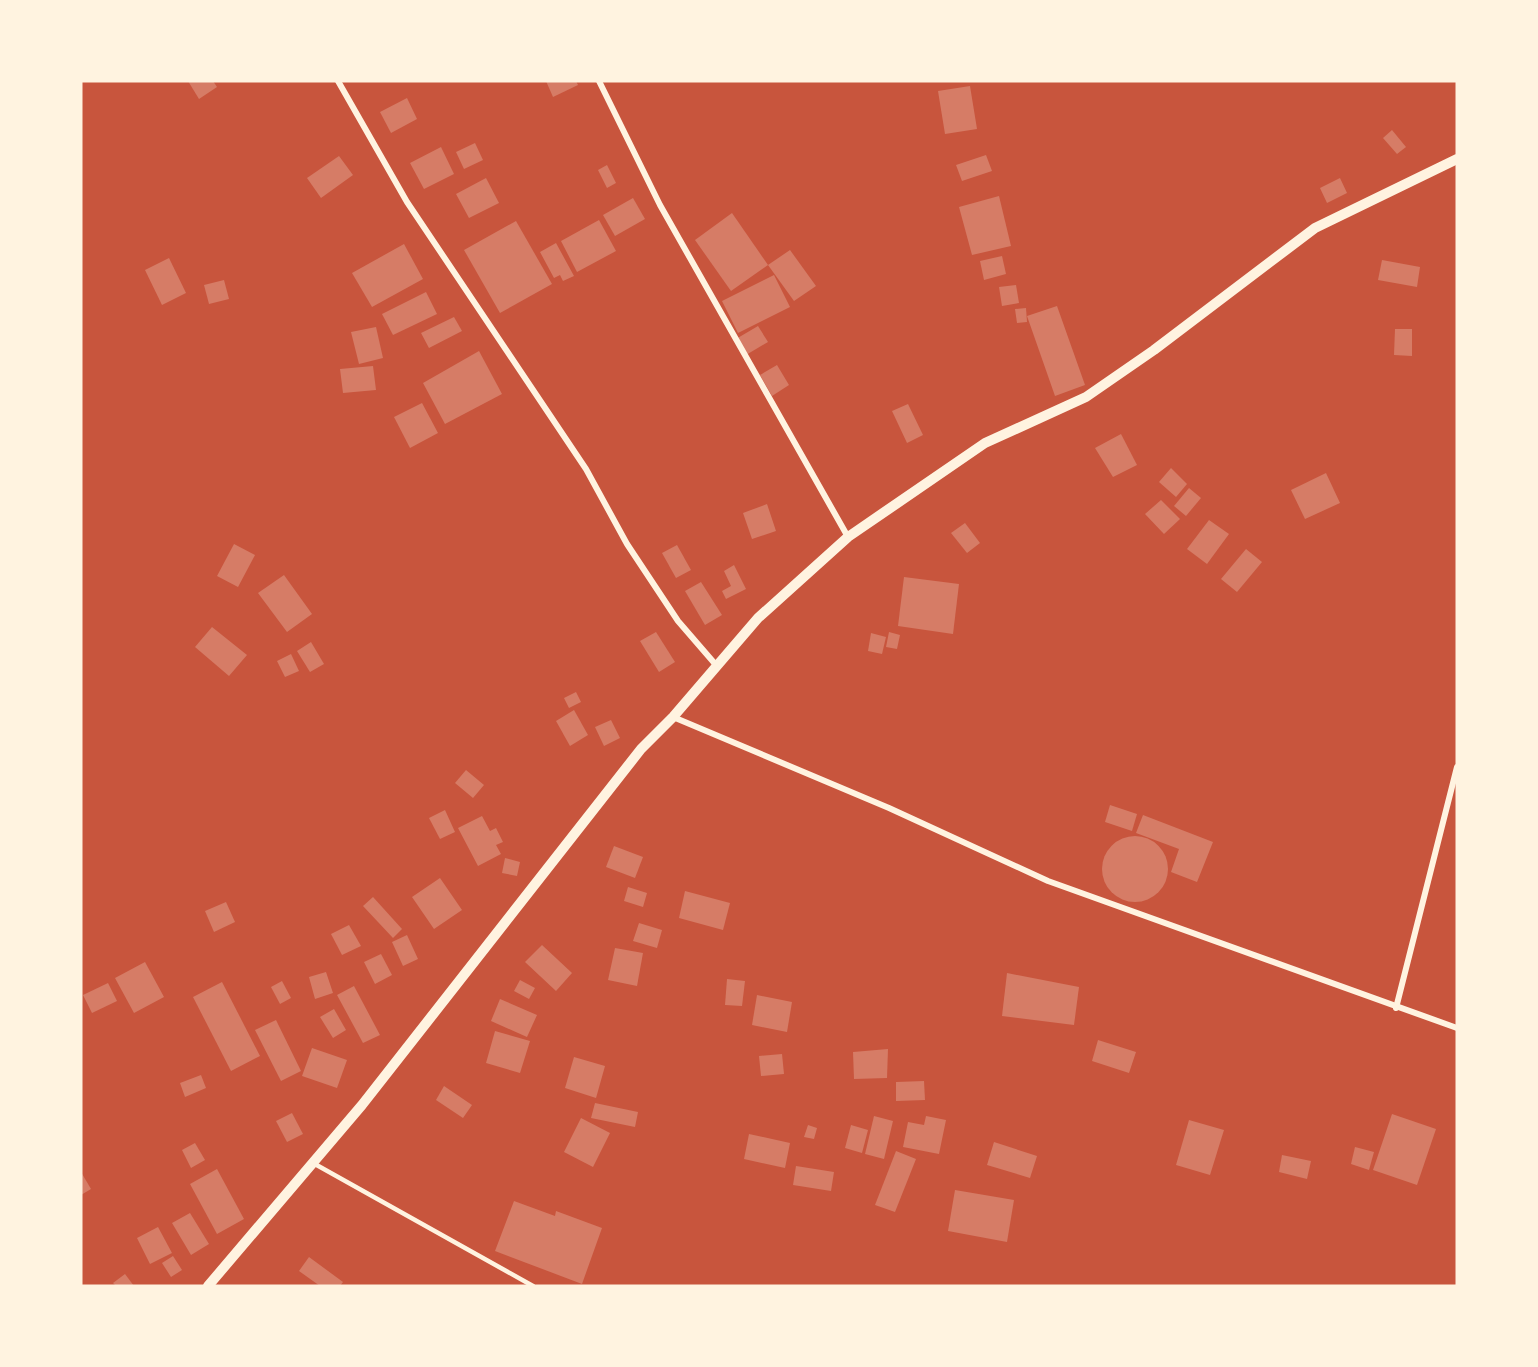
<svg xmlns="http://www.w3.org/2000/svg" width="1538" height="1367" font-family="'DejaVu Sans',sans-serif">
	<rect width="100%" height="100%" fill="#c8553d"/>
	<g fill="#d67c66">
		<path d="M188,81h25l4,6 -18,12z"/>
		<path d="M546,81h30l2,4 -25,12z"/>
		<path d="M970,86l7,43 -32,5 -7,-43z"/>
		<path d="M407,98l10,21 -26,14 -11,-21z"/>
		<path d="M1392,130l14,17 -9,7 -14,-16z"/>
		<path d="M475,143l8,17 -19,9 -8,-17z"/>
		<path d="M441,147l13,27 -30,15 -14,-26z"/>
		<path d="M986,155l6,16 -30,10 -6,-16z"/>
		<path d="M339,156l14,19 -32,23 -14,-20z"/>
		<path d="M607,165l9,18 -9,5 -9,-18z"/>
		<path d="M486,178l13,25 -30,15 -13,-24z"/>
		<path d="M1340,178l7,15 -20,10 -7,-15z"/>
		<path d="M999,196l12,50 -39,9 -13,-48z"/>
		<path d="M633,198l12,21 -30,17 -12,-21z"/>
		<path d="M732,213l36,52 -37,26 -36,-51z"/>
		<path d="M599,220l17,31 -39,21 -16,-31z"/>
		<path d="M516,221l36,63 -52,29 -36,-63z"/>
		<path d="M556,243l18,33 -11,5 -3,-6 -6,3 -14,-26z"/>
		<path d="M404,244l19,35 -51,28 -20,-34z"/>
		<path d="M790,250l26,36 -22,15 -26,-36z"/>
		<path d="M1002,256l4,18 -22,6 -4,-19z"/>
		<path d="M169,258l17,35 -24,12 -17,-35z"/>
		<path d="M1382,260l38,7 -3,20 -39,-7z"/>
		<path d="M774,275l16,32 -52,26 -16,-32z"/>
		<path d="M224,280l5,19 -20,5 -5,-19z"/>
		<path d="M1016,285l3,18 -17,3 -3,-19z"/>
		<path d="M426,292l11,22 -44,21 -11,-21z"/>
		<path d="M1057,306l28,79 -30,11 -28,-80z"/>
		<path d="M1026,308l1,14 -10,1 -2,-14z"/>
		<path d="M454,317l8,14 -33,17 -8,-15z"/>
		<path d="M758,326l10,16 -22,13 -10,-16z"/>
		<path d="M376,327l7,31 -24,6 -8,-32z"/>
		<path d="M1395,329h17v27l-18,-1z"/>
		<path d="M479,351l23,43 -57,30 -22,-41z"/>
		<path d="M777,365l12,20 -17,11 -12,-21z"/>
		<path d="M373,366l3,24 -33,3 -3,-24z"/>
		<path d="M422,403l16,30 -28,15 -16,-31z"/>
		<path d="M908,404l15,31 -16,8 -15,-32z"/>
		<path d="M1121,434l16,31 -24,12 -18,-29z"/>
		<path d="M1171,468l16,16 -11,13 -17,-15z"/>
		<path d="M1326,473l14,30 -35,16 -14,-29z"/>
		<path d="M1189,488l12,10 -15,18 -12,-10z"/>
		<path d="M1161,500l19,19 -16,15 -19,-20z"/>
		<path d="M767,504l9,27 -24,8 -9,-26z"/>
		<path d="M1209,520l20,14 -22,30 -20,-15z"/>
		<path d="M965,523l15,20 -13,10 -16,-20z"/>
		<path d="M234,544l21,11 -17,32 -21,-11z"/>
		<path d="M677,545l14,25 -15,8 -14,-25z"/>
		<path d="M1246,549l16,13 -25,30 -16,-13z"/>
		<path d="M734,565l12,24 -20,10 -4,-8 9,-5 -7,-15z"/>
		<path d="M284,575l28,39 -25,18 -29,-39z"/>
		<path d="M904,577l55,7 -6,50 -55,-8z"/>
		<path d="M701,582l21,33 -17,10 -20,-34z"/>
		<path d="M212,627l35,28 -18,21 -34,-29z"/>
		<path d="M656,632l19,30 -16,10 -19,-31z"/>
		<path d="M889,632l11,3 -3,14 -11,-2z"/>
		<path d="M871,633l15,4 -4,17 -14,-3z"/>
		<path d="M311,642l13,22 -14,8 -13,-21z"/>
		<path d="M291,654l8,17 -14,6 -8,-16z"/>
		<path d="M576,692l5,10 -12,6 -5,-10z"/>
		<path d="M574,710l14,25 -18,11 -14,-25z"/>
		<path d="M611,720l9,18 -16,8 -9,-19z"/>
		<path d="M466,770l18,15 -11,13 -18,-15z"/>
		<path d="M1110,805l27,9 -5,17 -27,-9z"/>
		<path d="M445,810l10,22 -15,7 -11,-21z"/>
		<path d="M1143,815l70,27 -16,40 -26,-10 8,-23 -43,-16z"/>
		<path d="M482,816l8,15 6,-3 7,14 -7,3 5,9 -23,12 -20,-38z"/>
		<circle cx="1135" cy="869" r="33"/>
		<path d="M614,846l29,11 -8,21 -29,-11z"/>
		<path d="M505,858l15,4 -3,14 -15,-3z"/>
		<path d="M440,878l22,32 -28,19 -22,-32z"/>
		<path d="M628,887l19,6 -4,14 -19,-6z"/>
		<path d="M685,891l45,12 -7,27 -44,-12z"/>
		<path d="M373,897l29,32 -9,9 -30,-32z"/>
		<path d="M226,902l9,20 -21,10 -9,-21z"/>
		<path d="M639,923l23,7 -5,18 -24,-7z"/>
		<path d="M349,925l12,21 -19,9 -11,-21z"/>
		<path d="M407,935l11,24 -15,7 -11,-24z"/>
		<path d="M542,945l30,28 -16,18 -31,-29z"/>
		<path d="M615,948l28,5 -6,33 -29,-6z"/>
		<path d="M381,954l11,21 -17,9 -11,-22z"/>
		<path d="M145,962l19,35 -30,16 -19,-35z"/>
		<path d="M326,972l7,21 -18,6 -6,-22z"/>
		<path d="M1007,973l72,14 -5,38 -72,-9z"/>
		<path d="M727,979l18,2 -3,25 -17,-1z"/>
		<path d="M520,980l15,8 -6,11 -15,-8z"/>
		<path d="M282,981l9,17 -11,6 -9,-17z"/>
		<path d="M222,982l38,74 -29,15 -38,-74z"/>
		<path d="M108,983l9,18 -25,12 -9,-18z"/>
		<path d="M354,986l26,49 -17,8 -26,-48z"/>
		<path d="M757,995l35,7 -5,30 -35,-7z"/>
		<path d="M500,999l37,16 -10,22 -36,-16z"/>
		<path d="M334,1009l12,21 -13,8 -13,-21z"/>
		<path d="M276,1020l25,51 -20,10 -26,-51z"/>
		<path d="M495,1031l35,10 -10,32 -34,-10z"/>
		<path d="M1098,1040l38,12 -7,21 -37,-12z"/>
		<path d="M312,1048l35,12 -10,28 -35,-12z"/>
		<path d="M888,1049l-1,29 -33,1 -1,-27z"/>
		<path d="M782,1054l2,20 -23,2 -2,-20z"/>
		<path d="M574,1057l31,9 -9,32 -31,-10z"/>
		<path d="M201,1075l5,13 -21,9 -5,-14z"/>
		<path d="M924,1081l1,19 -29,1v-19z"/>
		<path d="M444,1086l28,19 -9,13 -27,-18z"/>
		<path d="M595,1103l43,9 -3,15 -44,-9z"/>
		<path d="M292,1113l11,21 -16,8 -11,-21z"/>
		<path d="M1392,1114l44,15 -19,56 -44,-15z"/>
		<path d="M874,1116l19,5 -9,38 -19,-5z"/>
		<path d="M926,1116l20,4 -7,34 -36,-7 5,-25 16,3z"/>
		<path d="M581,1118l29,15 -17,34 -29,-15z"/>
		<path d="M1189,1120l35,10 -14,45 -34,-10z"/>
		<path d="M808,1125l9,3 -3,11 -10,-2z"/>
		<path d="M851,1125l17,5 -6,23 -17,-5z"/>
		<path d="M749,1134l41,9 -5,25 -41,-9z"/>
		<path d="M994,1142l43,14 -7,22 -43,-13z"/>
		<path d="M195,1143l10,17 -14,8 -9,-18z"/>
		<path d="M1355,1147l19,5 -5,18 -18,-6z"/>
		<path d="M896,1151l20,8 -21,53 -20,-7z"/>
		<path d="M1282,1155l29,6 -4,18 -28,-7z"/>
		<path d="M796,1166l38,6 -3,19 -38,-6z"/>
		<path d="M217,1169l27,50 -27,15 -27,-50z"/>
		<path d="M81,1172l10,17 -10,6z"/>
		<path d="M955,1190l59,10 -7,42 -59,-11z"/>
		<path d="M514,1201l41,15 1,-5 46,17 -20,56 -87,-33z"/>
		<path d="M190,1213l19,31 -18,11 -19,-32z"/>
		<path d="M158,1227l14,26 -22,11 -13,-26z"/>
		<path d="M173,1256l9,14 -11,7 -9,-14z"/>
		<path d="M309,1257l34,25 -3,4h-20l-21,-15z"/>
		<path d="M125,1274l9,12h-18l-3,-3z"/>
	</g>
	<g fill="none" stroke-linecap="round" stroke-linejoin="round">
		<path stroke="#fff3e0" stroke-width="4.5" d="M313,1163l220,123"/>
		<g stroke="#fff3e0" stroke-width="6">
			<path d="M338,81l69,121 179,267 41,75 51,77 38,44"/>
			<path d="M599,81l61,124 188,332"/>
			<path d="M673,717l216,91 159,73 409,147"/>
			<path d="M1396,1008l61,-241"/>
		</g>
		<path stroke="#fff3e0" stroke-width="10" d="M208,1286l154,-181 279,-356 32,-32 85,-99 90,-81 137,-94 101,-46 68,-47 161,-122 142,-69"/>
	</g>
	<rect width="1538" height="1367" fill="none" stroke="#fff3e0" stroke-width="165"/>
</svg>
